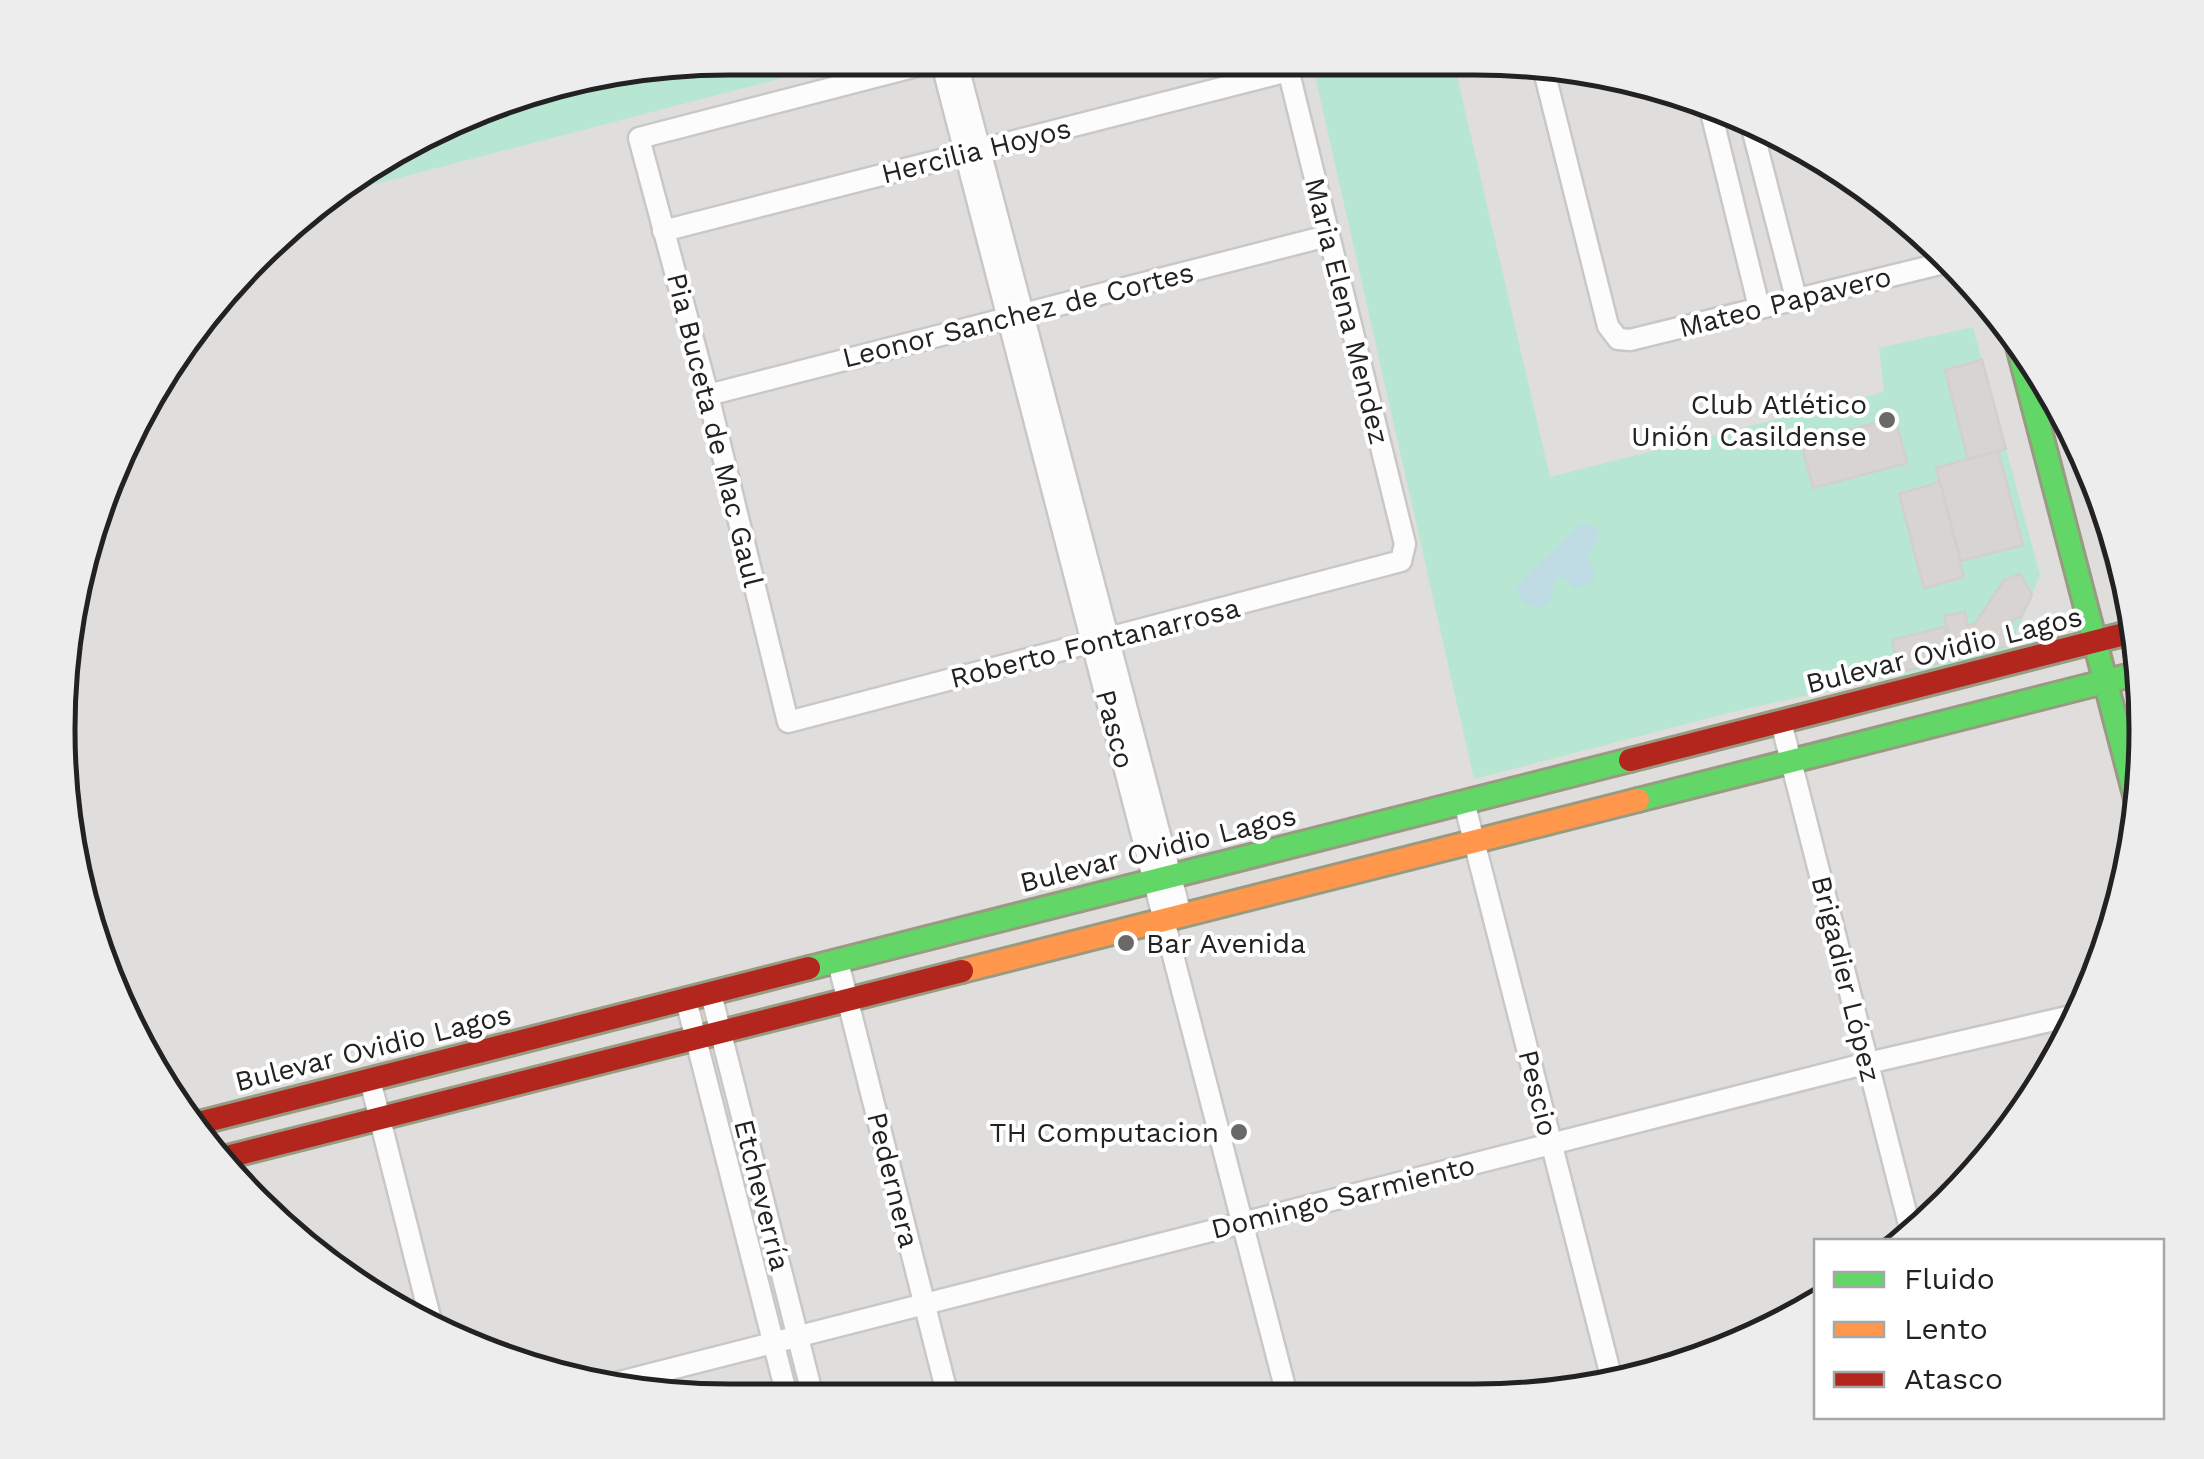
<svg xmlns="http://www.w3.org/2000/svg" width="2204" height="1459" font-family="'Work Sans',sans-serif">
	<rect width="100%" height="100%" fill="#f0eeeb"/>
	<path fill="#dfdedc" d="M730,58l833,5 208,64 147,98 90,96 69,112 47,123 21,130 -4,132 -30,128 -55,120 -77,107 -73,68 -90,1v62l-45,28 -123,47 -130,21 -877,-4 -208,-64 -147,-98 -138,-168 -77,-205 -12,-176 49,-212 89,-153 159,-149 158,-78z"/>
	<g fill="#b7e6d2">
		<path d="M730,58h129l-530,138 27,-25 158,-78z"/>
		<path d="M1312,62l142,1 96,414 334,-85 -5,-44 94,-21 67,248 -32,77 -268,58 -266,69z"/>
	</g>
	<path fill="#bfdbe3" d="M1589,524l9,5 1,8 -11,17 7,22 -3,7 -17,6 -11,-12h-8l-7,26 -9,4 -15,-3 -9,-15c5,-13 48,-45 62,-64z"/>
	<g fill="#d7d4d2" stroke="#d3d0cc" stroke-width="2.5">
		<path d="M1982,360l24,89 -38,10 -23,-89z"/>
		<path d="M1895,418l12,45 -94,25 -12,-45z"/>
		<path d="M1998,451l25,94 -62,16 -25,-93z"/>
		<path d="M1940,482l24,95 -40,11 -25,-94z"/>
		<path d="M2020,574l12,21 -11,22 -8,2 -6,27 -51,13 -12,-43 21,-4 2,13 8,-1 29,-44z"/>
		<path d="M1944,627l8,33 -53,12 -7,-32z"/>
	</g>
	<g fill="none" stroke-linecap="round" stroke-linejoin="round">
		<g stroke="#c9c8c7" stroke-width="25">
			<g id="street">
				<path d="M944,59l-305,79 69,257 80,327 613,-161 4,-17 -119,-483"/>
				<path d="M956,59l225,856"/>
				<path d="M941,60l347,1339"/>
				<path d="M1542,63l66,263 10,13 12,1 322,-79"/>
				<path d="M1710,108l49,199"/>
				<path d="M1750,120l46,178"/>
				<path d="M663,231l625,-160"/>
				<path d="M708,395l619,-159"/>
				<path d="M1781,722l131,514"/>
				<path d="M1464,802l149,582"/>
				<path d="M838,962l110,435"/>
				<path d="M711,994l102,403"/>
				<path d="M686,1000l101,396"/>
				<path d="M370,1080l64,253"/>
				<path d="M608,1385l1260,-322 212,-49"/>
			</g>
		</g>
		<g stroke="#999a82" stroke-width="28">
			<g id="fast">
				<path d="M2014,331l127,487"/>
				<path d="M1638,800l505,-128"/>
				<path d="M809,968l821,-208"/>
			</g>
		</g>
		<g stroke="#999a82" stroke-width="28">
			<g id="slow">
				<path d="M2098,487l36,130"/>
				<path d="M962,971l676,-171"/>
			</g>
		</g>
		<g stroke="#999a82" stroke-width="28">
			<g id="jam">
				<path d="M1630,760l506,-129"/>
				<path d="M195,1124l614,-156"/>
				<path d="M223,1158l739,-187"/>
			</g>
		</g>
		<use href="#street" stroke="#fdfcfc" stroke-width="20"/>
		<use href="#fast" stroke="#63d668" stroke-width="22"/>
		<use href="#slow" stroke="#ff974d" stroke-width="22"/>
		<use href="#jam" stroke="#b3261e" stroke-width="22"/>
	</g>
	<g fill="#6a6968" stroke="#fff" stroke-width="4">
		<circle cx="1887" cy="420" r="10"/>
		<circle cx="1126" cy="943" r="10"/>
		<circle cx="1239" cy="1132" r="10"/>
	</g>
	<g text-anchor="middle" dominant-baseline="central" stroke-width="8" stroke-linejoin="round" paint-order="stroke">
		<g font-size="28" fill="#222" stroke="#fff">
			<text transform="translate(976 151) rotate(-14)">Hercilia Hoyos</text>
			<text transform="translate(1785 302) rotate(-14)">Mateo Papavero</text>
			<text transform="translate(1347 311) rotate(76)">Maria Elena Mendez</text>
			<text transform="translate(1018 315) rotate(-14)">Leonor Sanchez de Cortes</text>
			<text transform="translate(715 430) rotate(76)">Pia Buceta de Mac Gaul</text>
			<text transform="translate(1095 643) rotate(-14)">Roberto Fontanarrosa</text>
			<text transform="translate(1944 650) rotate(-14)">Bulevar Ovidio Lagos</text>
			<text transform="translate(1115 729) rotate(75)">Pasco</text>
			<text transform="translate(1158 849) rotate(-14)">Bulevar Ovidio Lagos</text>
			<text transform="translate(1846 979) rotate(76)">Brigadier López</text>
			<text transform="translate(373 1048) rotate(-14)">Bulevar Ovidio Lagos</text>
			<text transform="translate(1538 1093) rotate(76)">Pescio</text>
			<text transform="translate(893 1180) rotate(76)">Pedernera</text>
			<text transform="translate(762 1195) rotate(76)">Etcheverría</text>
			<text transform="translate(1343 1197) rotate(-14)">Domingo Sarmiento</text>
		</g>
		<g font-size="28" fill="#222" stroke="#fff" text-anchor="end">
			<text x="1867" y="404">Club Atlético<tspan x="1867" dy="32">Unión Casildense</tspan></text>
			<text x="1146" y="943" text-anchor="start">Bar Avenida</text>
			<text x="1219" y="1132">TH Computacion</text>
		</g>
	</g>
	<path d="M0 0H2204V1459H0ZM729 75H1475A654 654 0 0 1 2129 729V730A654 654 0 0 1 1475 1384H729A654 654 0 0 1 75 730V729A654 654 0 0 1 729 75Z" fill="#ededed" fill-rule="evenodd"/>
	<path fill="none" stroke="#222" stroke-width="5" d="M729 75H1475A654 654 0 0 1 2129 729V730A654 654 0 0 1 1475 1384H729A654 654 0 0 1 75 730V729A654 654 0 0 1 729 75Z"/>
	<rect x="1814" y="1239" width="350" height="180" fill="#ffffff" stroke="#a7a7a7" stroke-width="2.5"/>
	<rect x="1834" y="1272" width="50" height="15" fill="#63d668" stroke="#a7a7a7" stroke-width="2.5"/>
	<text x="1904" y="1289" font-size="30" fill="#222222">Fluido</text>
	<rect x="1834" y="1322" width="50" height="15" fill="#ff974d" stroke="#a7a7a7" stroke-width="2.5"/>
	<text x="1904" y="1339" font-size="30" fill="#222222">Lento</text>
	<rect x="1834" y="1372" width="50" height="15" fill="#b3261e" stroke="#a7a7a7" stroke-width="2.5"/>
	<text x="1904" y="1389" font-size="30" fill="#222222">Atasco</text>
</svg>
